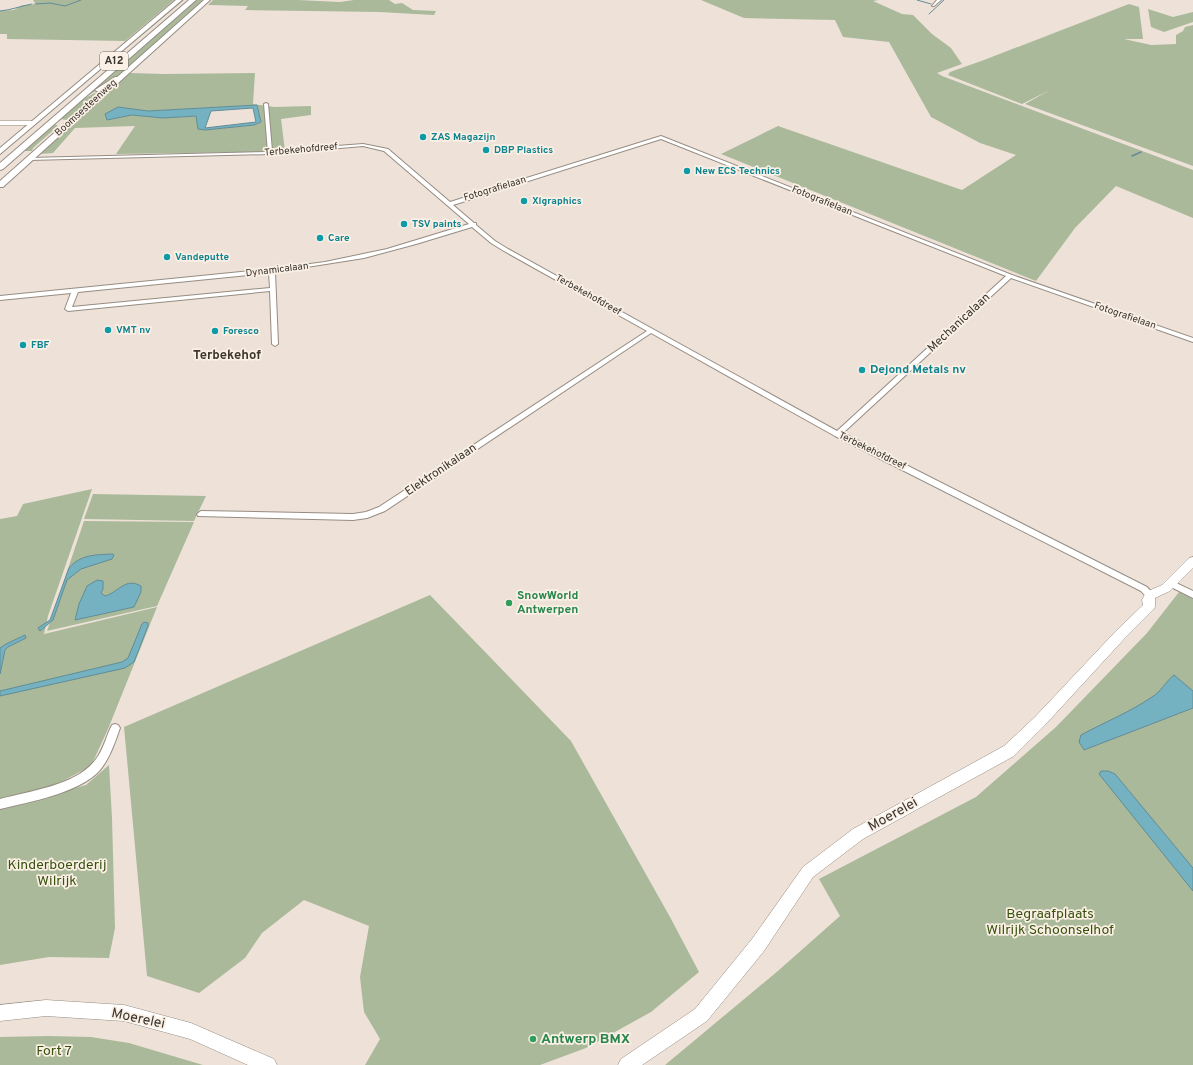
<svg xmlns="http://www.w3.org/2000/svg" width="1193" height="1065" font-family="Overpass,sans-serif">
	<rect width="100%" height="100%" fill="#eee2d8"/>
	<g fill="#aab99a" fill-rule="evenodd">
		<path d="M33,0h141l-49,41 -118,-2v-5h-7v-23l14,-1 9,-5h9l3,-2z"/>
		<path d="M182,0h2l-143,120z"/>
		<path d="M195,0h8l-93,83 -25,14z"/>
		<path d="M213,0h85l42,2 14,-2h35l6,4 7,-1 11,7 23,1 -2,4 -55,-3 -134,-2 3,-4 -40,-1z"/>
		<path d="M701,0h178l-6,1 29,13 11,1 19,19 19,14 11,16 -25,9 5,3 251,94v48l-77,-32 -41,42 -39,53 -315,-127 57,-28 184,64 54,-35 -36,-12 -49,-26 -42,-75 -46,-5 -8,-17 -91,-2z"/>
		<path d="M1129,4l10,3 4,32h-19l27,6 25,-1v-9l7,-4 2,-4 8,-2v141l-168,-62 25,-14 -28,14 -74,-29 2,-3 34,-12z"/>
		<path d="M1148,9l25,8 20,-5v10l-29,10 -13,-5z"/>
		<path d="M130,73l34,1 91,-1 -2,31 21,3 37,-1v9l-30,4 4,32 -15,2 -8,-1 -146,2 19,-28 -60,2 -22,25 -13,1zM257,105l4,17 -7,3 -49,5 -9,-14 -33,2 -31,-3 -25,5 11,-13 30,4z"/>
		<path d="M106,87l-37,33 -11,-1 27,-21z"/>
		<path d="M53,123l5,3 -25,22 -1,3h-11z"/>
		<path d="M92,489l-44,127 -4,18 113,-27 -49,122 -17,37 -36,19 -55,15v-281l17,-3 6,-12z"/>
		<path d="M93,494l113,2 -12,25 -110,-2z"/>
		<path d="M84,521l110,1 -37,84 -110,25z"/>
		<path d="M1179,592l14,7v466h-528l114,-95 61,-54 -21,-37 157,-82 80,-70 91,-94z"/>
		<path d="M430,595l141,146 99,176 29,55 -48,40 -65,36 -46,17h-175l15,-26 -16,-27 -4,-35 9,-51 -65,-26 -42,33 -17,25 -46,35 -52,-17 -23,-249z"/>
		<path d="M109,765l3,53 3,110 -6,30 -60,-1 -49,8v-156l86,-24z"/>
		<path d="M48,1036l43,1 38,6 74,22h-203v-28z"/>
	</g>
	<g fill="#74b2c2" stroke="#628c96" fill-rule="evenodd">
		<path d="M257,105l4,17 -7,3 -49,5 -7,-1 -2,-13 -33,2 -31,-3 -25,5 -2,-6 13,-7 30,4zM253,108l3,14 -51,6 6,-17z"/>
		<path d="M113,554l1,1 -2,4 -31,10 -14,11 -14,40 -13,11 -2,-3 12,-8 19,-52c12,-14 27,-13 44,-14z"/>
		<path d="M97,580l6,1v8l-2,4 4,3c14,-4 20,-19 36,-10v6l-7,15 -59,13 4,-16 8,-18z"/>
		<path d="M144,622l4,1v3l-14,36 -9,6 -125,28v-5l122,-29 6,-4 14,-34z"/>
		<path d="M25,635l1,3 -18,9 -3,3 -5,24v-26l6,-4z"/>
		<path d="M1174,675l19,16v17l-109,42 -5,-8 2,-7c24,-13 49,-23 71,-38 9,-5 14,-16 22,-22z"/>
		<path d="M1101,771h7l7,3 78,94v23l-94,-117z"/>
	</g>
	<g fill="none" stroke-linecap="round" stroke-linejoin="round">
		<g stroke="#628c96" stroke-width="1">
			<path d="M917,0l14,4"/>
			<path d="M36,4l14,-1 15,3 16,-6"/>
			<path d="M0,11c12,-1 20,-5 32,-7"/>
			<path d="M929,14l15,-14"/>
		</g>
		<path stroke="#628c96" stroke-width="1.5" d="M1132,156l9,-4"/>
		<g stroke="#968c82" stroke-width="2">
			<g id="minor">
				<path d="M937,0h4l-7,6h-2z"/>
				<path d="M266,103l2,1 4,47 91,-7 25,5 62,53 211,-66 351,139 181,63v4l-182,-64 -168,155 304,154 7,8 -1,2c-6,2 -8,-2 -12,-6l-306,-155 -184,-103 -266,178 -18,7 -14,2 -155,-4 -1,-2 4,-3 152,3 13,-2 13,-5 268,-176 -143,-80 -13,-8 -19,-16 -56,17 -52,14 -89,14 3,72 -3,2 -3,-2 -2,-53 -202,20 -3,-2 6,-16 -71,7v-4l272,-27 53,-7 62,-13 82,-25 -85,-73 -21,-5 -93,8 -241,6 -2,-1 2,-1 239,-6 -4,-48zM661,139l345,137 -169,155 -329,-182 -13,-8 -19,-16v-2h-2l-21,-18zM269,273l1,15 -198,19 6,-15z"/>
				<path d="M1172,581l21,10v7l-24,-12 -1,-2 1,-2z"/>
				<path d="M115,724l3,1 2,3c-5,14 -10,30 -20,42 -20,23 -71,32 -100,39v-10c30,-8 78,-14 96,-40 8,-10 10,-23 16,-34z"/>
			</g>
		</g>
		<g stroke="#968c82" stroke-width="1">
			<g id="tertiary">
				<path d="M0,121h33l3,2 -3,2h-33z"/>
				<path d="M1193,557v11l-23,23 -15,7v9l-2,3 -29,29 -79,86 -31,31 -151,83 -50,38 -49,74 -57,70 -65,44h-24l3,-6 74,-50 57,-70 51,-72 50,-38 151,-83 31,-29 81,-86 27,-26 -1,-5 4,-8 16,-7 27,-27z"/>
				<path d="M46,1000l78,5 67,18 83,36 3,6h-29l-58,-26 -66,-18 -78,-5 -46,5v-16z"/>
			</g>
		</g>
		<g stroke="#968c82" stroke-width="2">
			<g id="secondary">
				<path d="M176,0h6l-182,154v-6z"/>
				<path d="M204,0h6l-207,187h-3v-6z"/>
			</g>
		</g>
		<g stroke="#968c82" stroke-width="2">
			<g id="trunk">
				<path d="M189,0h7l-193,169 -3,1v-7z"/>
				<path d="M115,77h3l4,2 -20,13h-3l-4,-2z"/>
			</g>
		</g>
		<use href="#minor" fill="#fff" fill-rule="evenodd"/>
		<use href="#tertiary" fill="#fff" fill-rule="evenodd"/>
		<use href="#secondary" fill="#fff" fill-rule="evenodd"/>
		<use href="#trunk" fill="#fff" fill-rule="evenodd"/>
	</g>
	<g fill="#0f9aa8" stroke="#fbf0e5" stroke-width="1.5">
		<circle cx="423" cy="137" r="4"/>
		<circle cx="486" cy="150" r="4"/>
		<circle cx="687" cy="171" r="4"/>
		<circle cx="524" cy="201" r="4"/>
		<circle cx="404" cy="224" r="4"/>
		<circle cx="320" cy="238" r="4"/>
		<circle cx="167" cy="257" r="4"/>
		<circle cx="108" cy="330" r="4"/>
		<circle cx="215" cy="331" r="4"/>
		<circle cx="23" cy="345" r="4"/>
		<circle cx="862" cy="370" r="4"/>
	</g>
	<g fill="#2e9e5b" stroke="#fbf0e5" stroke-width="1.5">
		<circle cx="509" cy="603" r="4"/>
		<circle cx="533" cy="1039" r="4"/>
	</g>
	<g text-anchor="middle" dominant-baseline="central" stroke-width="3.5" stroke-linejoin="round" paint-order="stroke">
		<g font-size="10" fill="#393530" stroke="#fbf0e5">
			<text transform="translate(86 108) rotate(-42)">Boomsesteenweg</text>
			<text transform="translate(301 150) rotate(-5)">Terbekehofdreef</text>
			<text transform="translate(495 189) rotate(-17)">Fotografielaan</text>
			<text transform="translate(822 201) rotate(22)">Fotografielaan</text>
			<text transform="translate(277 270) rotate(-7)">Dynamicalaan</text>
			<text transform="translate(588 295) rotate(29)">Terbekehofdreef</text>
			<text transform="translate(1125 316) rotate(19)">Fotografielaan</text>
			<text transform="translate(872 451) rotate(26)">Terbekehofdreef</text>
		</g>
		<g font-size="10" font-weight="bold" fill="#0d838f" stroke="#fbf0e5" text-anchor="start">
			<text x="431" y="137">ZAS Magazijn</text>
			<text x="494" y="150">DBP Plastics</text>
			<text x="695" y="171">New ECS Technics</text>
			<text x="532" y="201">Xlgraphics</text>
			<text x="412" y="224">TSV paints</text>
			<text x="328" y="238">Care</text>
			<text x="175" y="257">Vandeputte</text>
			<text x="116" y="330">VMT nv</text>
			<text x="223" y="331">Foresco</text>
			<text x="31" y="345">FBF</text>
		</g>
		<rect fill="#fbf0e5" stroke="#736d66" stroke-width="1" x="100" y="52" width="28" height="18" rx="3"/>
		<g font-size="11" font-weight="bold" fill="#393530">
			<text x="114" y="61">A12</text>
		</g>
		<g font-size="12" fill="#393530" stroke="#fbf0e5">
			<text transform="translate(959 323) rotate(-43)">Mechanicalaan</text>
			<text transform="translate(441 470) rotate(-34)">Elektronikalaan</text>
		</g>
		<g font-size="12" font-weight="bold" fill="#0d838f" stroke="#fbf0e5" text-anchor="start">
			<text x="870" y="370">Dejond Metals nv</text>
		</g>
		<g font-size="12" font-weight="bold" fill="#27864d" stroke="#fbf0e5" text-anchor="start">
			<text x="517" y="596">SnowWorld<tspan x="517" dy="14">Antwerpen</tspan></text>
		</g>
		<g font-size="13" font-weight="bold" fill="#3e352d" stroke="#fbf0e5">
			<text x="227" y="356">Terbekehof</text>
		</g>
		<g font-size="14" fill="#393530" stroke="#fbf0e5">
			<text transform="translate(893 815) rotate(-29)">Moerelei</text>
			<text transform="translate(138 1019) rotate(12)">Moerelei</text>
		</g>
		<g font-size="14" fill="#37510d" stroke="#fbf0e5">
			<text x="57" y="865">Kinderboerderij<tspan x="57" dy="16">Wilrijk</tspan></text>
			<text x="1050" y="914">Begraafplaats<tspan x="1050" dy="16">Wilrijk Schoonselhof</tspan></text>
			<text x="54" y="1051">Fort 7</text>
		</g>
		<g font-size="14" font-weight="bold" fill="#27864d" stroke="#fbf0e5" text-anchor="start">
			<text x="541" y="1039">Antwerp BMX</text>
		</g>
	</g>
</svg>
